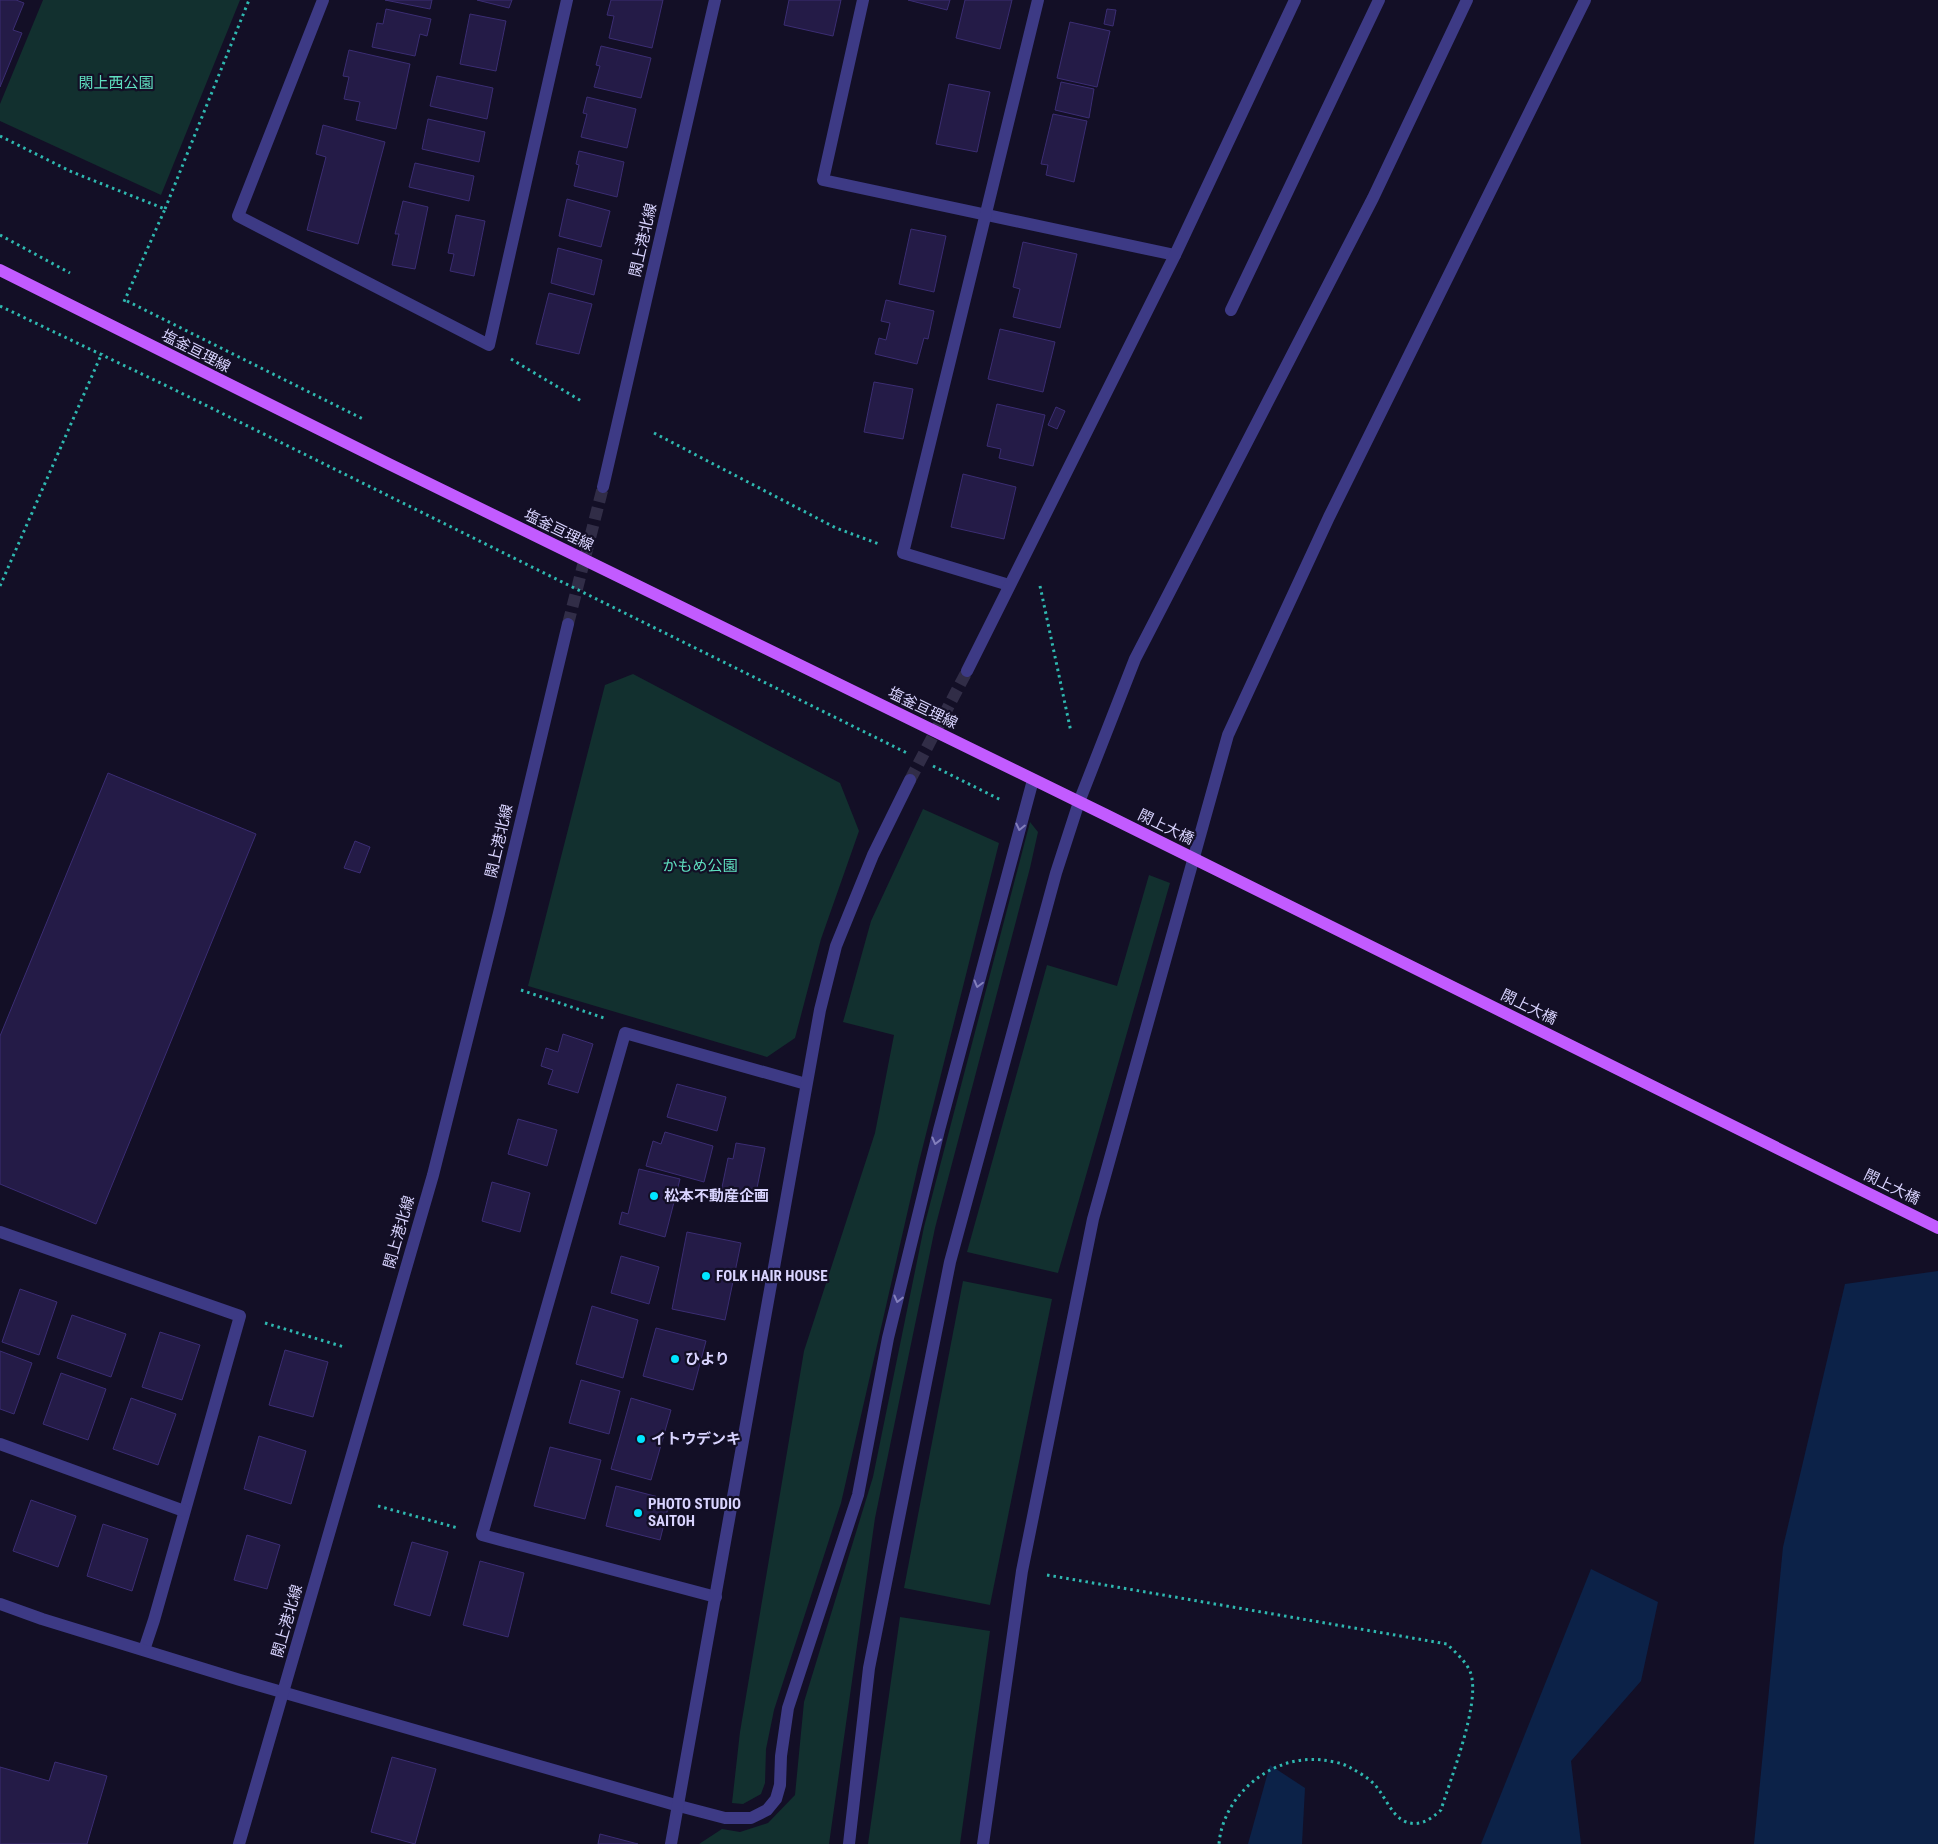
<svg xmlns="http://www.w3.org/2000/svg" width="1938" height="1844" font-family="'Roboto Condensed','Noto Sans JP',sans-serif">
	<rect width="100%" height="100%" fill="#130f26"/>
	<g fill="#12302f">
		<path d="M43,0h197l-79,195 -161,-74v-17z"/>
		<path d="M633,674l207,109 19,48 -38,108 -26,99 -28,19 -239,-71 77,-301z"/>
		<path d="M923,809l76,34 -81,323 -77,337 -67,207 -8,39 -1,34 -4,11 -18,10 -11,-1 8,-71 64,-381 71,-218 19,-98 -51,-13 28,-101z"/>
		<path d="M1030,822l8,10 -8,36 -95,360 -60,290 -46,326h-130l23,-15 18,3 28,-9 27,-28 9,-93 69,-225 51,-250z"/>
		<path d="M1149,875l21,8 -112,390 -91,-21 80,-287 70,21z"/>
		<path d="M963,1281l89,18 -62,306 -86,-17z"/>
		<path d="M900,1617l90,14 -30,213h-92z"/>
	</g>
	<g fill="#0c2248">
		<path d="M1938,1271v573h-184l29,-297 62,-263z"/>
		<path d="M1591,1569l67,33 -17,79 -70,80 10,83h-100z"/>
		<path d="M1270,1765l35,23 -3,56h-54z"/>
	</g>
	<g fill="#241b47" stroke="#3b2d73">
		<path d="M0,0h16l8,3 -11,27 9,3 -22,54z"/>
		<path d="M385,0h47l-2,9z"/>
		<path d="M477,0h35l-3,8z"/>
		<path d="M611,0h52l-11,48 -43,-10 5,-22 -7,-1z"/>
		<path d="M789,0h52l-8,36 -49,-11z"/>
		<path d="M908,0h42l-3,10z"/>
		<path d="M965,0h47l-12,49 -44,-11z"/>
		<path d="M386,9l45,10 -4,17 -7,-2 -5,22 -43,-9 5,-24 6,1z"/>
		<path d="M1107,9l9,1 -3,16 -9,-2z"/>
		<path d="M470,14l36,7 -10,50 -36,-7z"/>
		<path d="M1070,22l40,9 -13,56 -40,-9z"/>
		<path d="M601,46l50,12 -10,40 -47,-11 6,-21 -4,-1z"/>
		<path d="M349,50l61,14 -14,65 -40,-9 4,-18 -16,-3 5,-22 -6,-1z"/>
		<path d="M437,76l56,12 -6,31 -57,-13z"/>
		<path d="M1061,82l33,7 -5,29 -34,-8z"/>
		<path d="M949,84l41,8 -13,60 -41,-8z"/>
		<path d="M587,97l49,12 -9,39 -46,-11 6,-23 -4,-1z"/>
		<path d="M1053,114l34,7 -13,61 -28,-7 2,-10 -7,-1z"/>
		<path d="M428,119l57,13 -6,30 -57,-13z"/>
		<path d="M323,125l62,17 -27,102 -51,-14 19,-73 -10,-3z"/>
		<path d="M579,151l45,11 -7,35 -43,-11 5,-21 -3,-1z"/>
		<path d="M415,163l59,13 -5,25 -60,-14z"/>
		<path d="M567,199l43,12 -9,36 -42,-11z"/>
		<path d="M403,201l25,6 -13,62 -23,-4 7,-31h-4z"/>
		<path d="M456,215l29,6 -11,55 -24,-5 4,-17 -6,-1z"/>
		<path d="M911,229l35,7 -12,56 -35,-8z"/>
		<path d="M1023,242l54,12 -17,74 -47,-11 7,-28 -7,-2z"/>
		<path d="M558,248l44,12 -8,35 -43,-12z"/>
		<path d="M549,293l43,11 -13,50 -43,-10z"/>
		<path d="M886,300l48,11 -6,28 -4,-1 -7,26 -42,-10 4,-16 7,2 4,-17 -9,-2z"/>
		<path d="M1000,329l55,13 -12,50 -55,-13z"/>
		<path d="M874,382l39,7 -10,50 -39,-7z"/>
		<path d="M997,404l48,11 -12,51 -34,-8 2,-9 -14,-3z"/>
		<path d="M1056,407l9,4 -8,18 -9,-4z"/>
		<path d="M963,474l53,13 -12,52 -53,-12z"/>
		<path d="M108,773l148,61 -160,390 -96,-40v-148z"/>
		<path d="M355,841l15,6 -10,26 -16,-5z"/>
		<path d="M563,1034l30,10 -15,49 -30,-9 5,-14 -12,-4 5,-18 12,4z"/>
		<path d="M677,1084l49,13 -9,34 -50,-14z"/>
		<path d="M518,1119l39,11 -10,36 -39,-12z"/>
		<path d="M665,1132l48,14 -9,36 -58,-16 7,-25 8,3z"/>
		<path d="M736,1143l29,5 -11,55 -34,-6 8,-39 5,1z"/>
		<path d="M639,1169l41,10 -15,58 -46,-13 3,-12 6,2z"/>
		<path d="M492,1182l38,11 -10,39 -38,-11z"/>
		<path d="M687,1232l54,11 -16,77 -53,-11z"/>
		<path d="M621,1256l38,11 -10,37 -38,-11z"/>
		<path d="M20,1289l37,13 -18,53 -37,-13z"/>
		<path d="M592,1306l46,14 -15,58 -47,-14z"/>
		<path d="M72,1315l54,19 -15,43 -54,-19z"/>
		<path d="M656,1328l50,13 -13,49 -50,-14z"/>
		<path d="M160,1332l40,13 -18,55 -40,-13z"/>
		<path d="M285,1350l43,12 -15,55 -44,-12z"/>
		<path d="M0,1351l32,12 -18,51 -14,-5z"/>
		<path d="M61,1373l45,16 -18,51 -45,-16z"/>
		<path d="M581,1380l39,11 -11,43 -40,-11z"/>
		<path d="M131,1398l45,16 -18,51 -45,-16z"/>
		<path d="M631,1398l40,12 -20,70 -40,-11z"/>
		<path d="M259,1436l47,15 -15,53 -47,-15z"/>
		<path d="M550,1447l51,13 -16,59 -51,-13z"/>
		<path d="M616,1486l54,14 -10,40 -54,-14z"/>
		<path d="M31,1500l45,16 -18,51 -45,-16z"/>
		<path d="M103,1524l45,15 -16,52 -45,-15z"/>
		<path d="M247,1535l33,10 -13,44 -33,-9z"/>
		<path d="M412,1542l36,10 -18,64 -36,-11z"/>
		<path d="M480,1561l44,12 -16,64 -45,-12z"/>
		<path d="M392,1757l44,12 -21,75 -44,-12z"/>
		<path d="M55,1762l52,14 -20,68h-87v-77l49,14z"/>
		<path d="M600,1834l38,10h-40z"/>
	</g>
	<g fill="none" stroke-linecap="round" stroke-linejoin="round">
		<g stroke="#312d47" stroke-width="12" stroke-dasharray="12 6" stroke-linecap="butt">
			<path d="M568,624l35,-137"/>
			<path d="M910,780l57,-109"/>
		</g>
		<g stroke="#2fb8b0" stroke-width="3" stroke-dasharray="2.5 4" stroke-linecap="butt">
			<path d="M0,136l72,36 93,37 -42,95"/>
			<path d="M165,209l84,-209"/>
			<path d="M0,235l70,38"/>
			<path d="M127,301l236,118"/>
			<path d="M0,306l171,82 736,365"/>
			<path d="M511,359l72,43"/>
			<path d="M654,433l182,95 43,16"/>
			<path d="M0,586l102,-233"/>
			<path d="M1040,586l31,146"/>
			<path d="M933,766l68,34"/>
			<path d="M521,990l83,28"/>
			<path d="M265,1323l79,24"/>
			<path d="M378,1506l80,22"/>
			<path d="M1047,1575l400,69c9,9 20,18 24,30 9,31 -20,103 -30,136 -10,9 -22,18 -37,11 -14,-7 -20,-28 -31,-38 -6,-6 -15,-11 -22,-15 -8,-5 -20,-7 -29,-8 -49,-6 -99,34 -103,84"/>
		</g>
		<g stroke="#3d3a85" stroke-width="12">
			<path d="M323,0l-85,216 251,129 78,-345"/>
			<path d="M863,0l-40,180 352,75"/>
			<path d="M1231,310l148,-310"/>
			<path d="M603,487l112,-487"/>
			<path d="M1009,585l-106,-32 135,-553"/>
			<path d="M967,671l208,-416 120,-255"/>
			<path d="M0,1232l240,84 -86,304 -10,30"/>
			<path d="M0,1444l184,67"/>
			<path d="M716,1597l-234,-62 143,-502 181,51"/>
			<path d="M0,1604l42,15 198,61 439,126 46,12h26l16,-8 9,-11 4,-14 1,-29 7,-48 70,-213 30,-157 51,-208 94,-350"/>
			<path d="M239,1844l194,-669 66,-262 69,-289"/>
			<path d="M671,1844l149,-834 16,-64 37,-91 37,-75"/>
			<path d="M849,1844l20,-176 81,-406 106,-389 23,-71 56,-143 238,-461 94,-198"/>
			<path d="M983,1844l39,-273 71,-352 135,-484 101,-218 256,-517"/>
		</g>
		<path stroke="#c25bff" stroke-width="12" d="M0,270l389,194 717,351 832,413"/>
	</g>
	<defs><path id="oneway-chevron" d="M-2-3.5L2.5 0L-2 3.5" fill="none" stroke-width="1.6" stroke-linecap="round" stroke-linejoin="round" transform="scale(1.25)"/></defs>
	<g stroke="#837fbc">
		<use href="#oneway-chevron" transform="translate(1020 827) rotate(103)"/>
		<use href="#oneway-chevron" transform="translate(978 984) rotate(105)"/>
		<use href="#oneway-chevron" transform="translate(936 1141) rotate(104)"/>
		<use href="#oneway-chevron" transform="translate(898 1299) rotate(104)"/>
	</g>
	<g fill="#00e5ff" stroke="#130f26" stroke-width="2">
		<circle cx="654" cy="1196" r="5"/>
		<circle cx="706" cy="1276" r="5"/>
		<circle cx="675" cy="1359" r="5"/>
		<circle cx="641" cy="1439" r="5"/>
		<circle cx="638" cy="1513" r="5"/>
	</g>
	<g text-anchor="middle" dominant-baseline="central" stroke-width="4.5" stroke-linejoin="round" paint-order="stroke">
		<g font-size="15" fill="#5fe0c0" stroke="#130f26">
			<text x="116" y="83">閖上西公園</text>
			<text x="700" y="866">かもめ公園</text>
		</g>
		<g font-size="15" fill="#d9d4ff" stroke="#130f26">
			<text transform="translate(643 240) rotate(-77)">閖上港北線</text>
			<text transform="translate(196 351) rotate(27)">塩釜亘理線</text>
			<text transform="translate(559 530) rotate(26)">塩釜亘理線</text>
			<text transform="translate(923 708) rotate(26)">塩釜亘理線</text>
			<text transform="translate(1166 827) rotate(26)">閖上大橋</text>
			<text transform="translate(499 841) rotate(-77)">閖上港北線</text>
			<text transform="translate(1529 1007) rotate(26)">閖上大橋</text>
			<text transform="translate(1892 1187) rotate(26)">閖上大橋</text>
			<text transform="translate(399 1232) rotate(-74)">閖上港北線</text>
			<text transform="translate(287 1621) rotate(-74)">閖上港北線</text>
		</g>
		<g font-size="15" font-weight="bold" fill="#d9d4ff" stroke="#130f26" text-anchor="start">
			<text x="664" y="1196">松本不動産企画</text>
			<text x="716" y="1276">FOLK HAIR HOUSE</text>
			<text x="685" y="1359">ひより</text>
			<text x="651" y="1439">イトウデンキ</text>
			<text x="648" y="1504">PHOTO STUDIO<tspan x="648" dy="17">SAITOH</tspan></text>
		</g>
	</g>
</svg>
